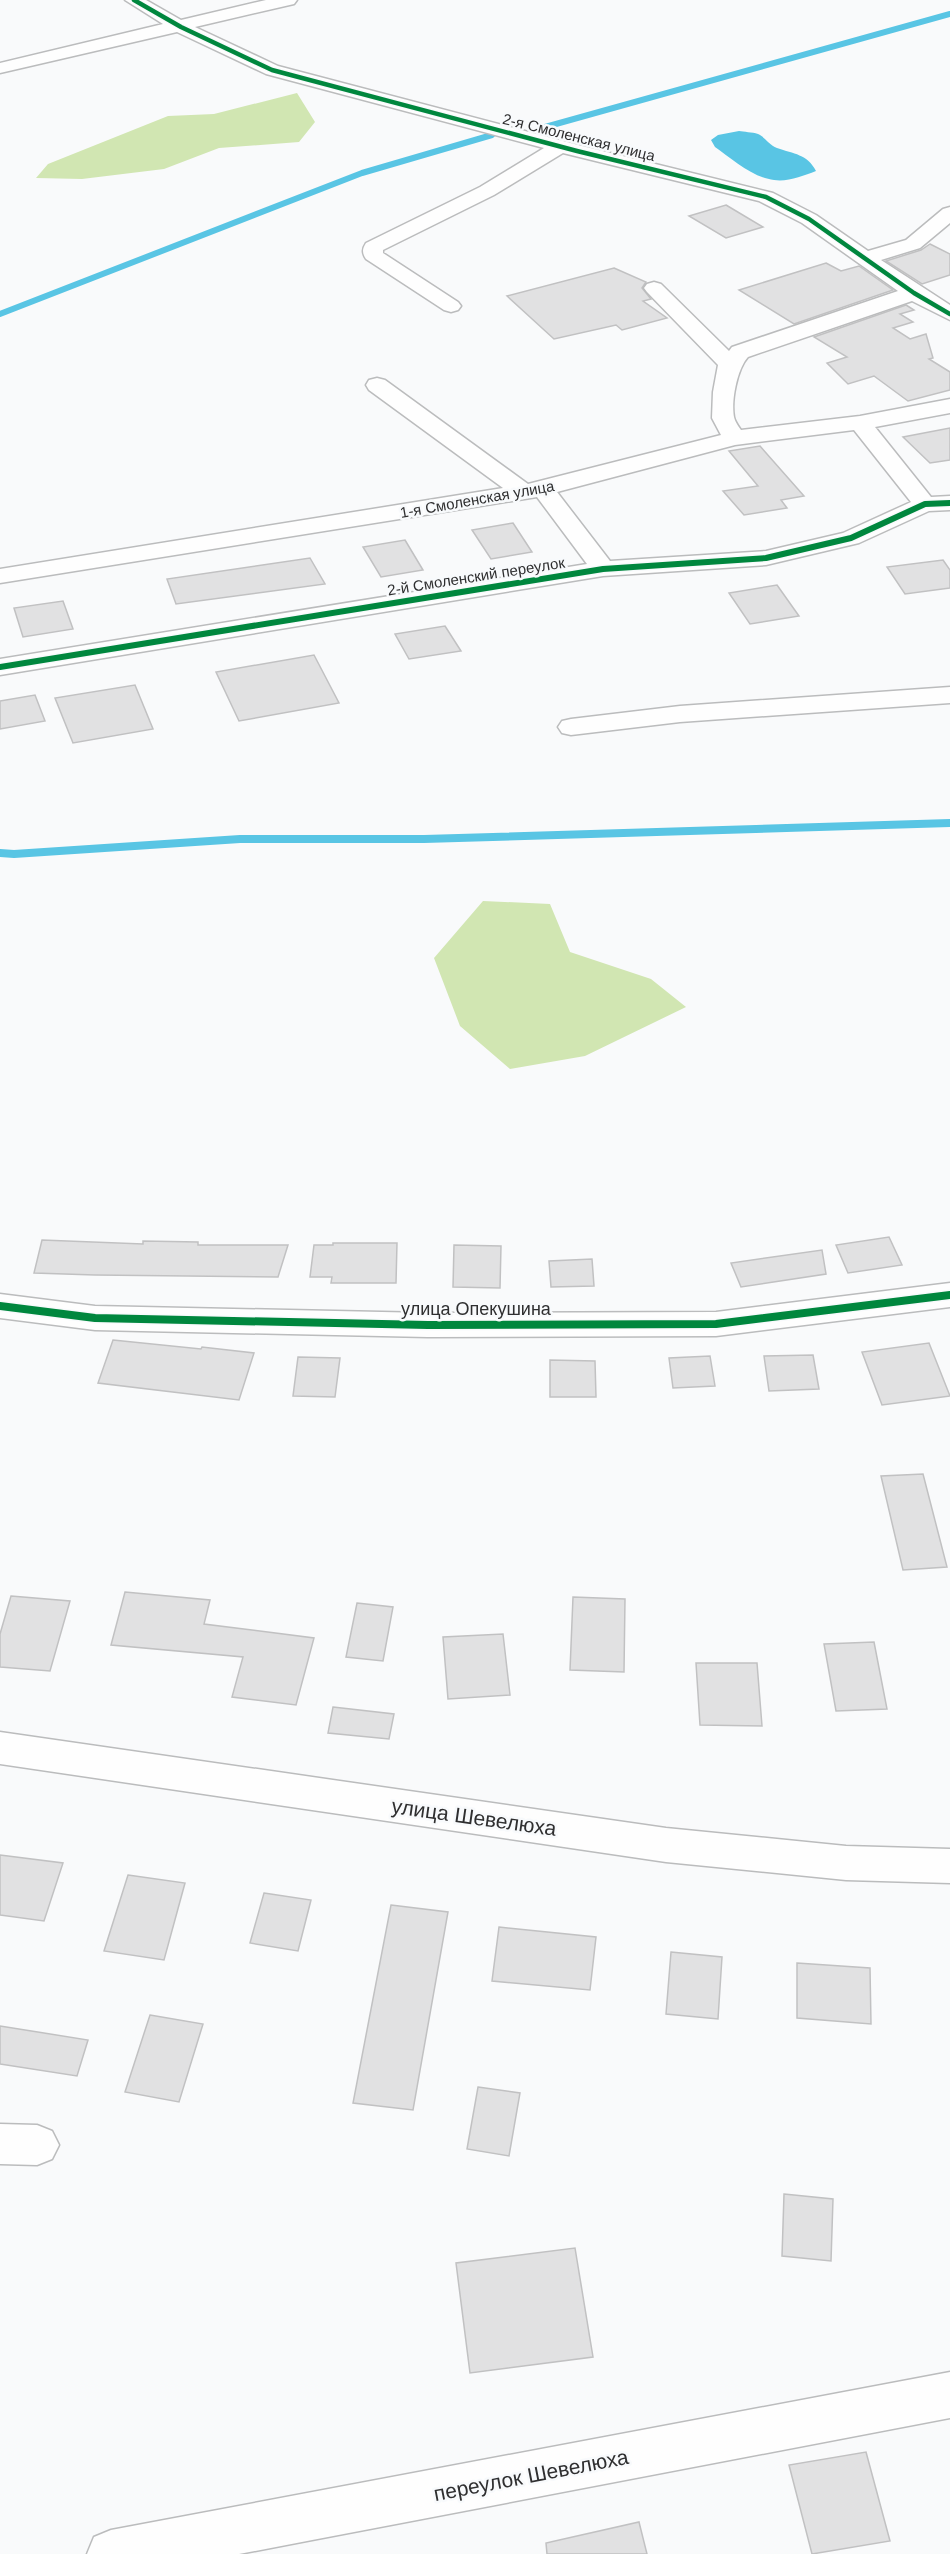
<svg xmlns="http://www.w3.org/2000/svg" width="950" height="2554" font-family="Arial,sans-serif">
	<rect width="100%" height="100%" fill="#f9fafb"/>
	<g fill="#d1e6b2">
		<path d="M297,93l18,29 -16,20 -80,6 -55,21 -82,10 -46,-1 12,-14 120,-48 46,-2z"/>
		<path d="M483,901l67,3 20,48 81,27 35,28 -101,49 -75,13 -50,-43 -26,-68z"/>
	</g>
	<path fill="#59c5e4" d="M739,131c5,1 13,1 19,3 7,3 11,11 19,14 17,6 30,6 39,23 -13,5 -28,11 -42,9 -21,-2 -43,-22 -59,-33l-4,-7 7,-5z"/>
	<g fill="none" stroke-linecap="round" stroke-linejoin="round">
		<g stroke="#59c5e4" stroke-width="6">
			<path d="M538,129l412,-115"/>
			<path d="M0,314l362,-141 130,-38"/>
		</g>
		<path stroke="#59c5e4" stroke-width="8" d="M0,853l14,1 226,-15h184l526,-16"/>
	</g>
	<g fill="#e1e1e2" stroke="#c1c1c2" stroke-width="1.5">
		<path d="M726,205l37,22 -37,11 -37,-22z"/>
		<path d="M930,244l20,10v21l-28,9 -36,-23 35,-11z"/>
		<path d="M826,263l15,8 18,-5 34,24 -99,34 -55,-34z"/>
		<path d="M614,268l32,14 -4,6 9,11 -8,2 24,17 -45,12 -6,-5 -62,14 -47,-43z"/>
		<path d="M906,305l8,5 -14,4 13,8 -20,6 17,11 16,-5 7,24 -4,1 21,13v18l-42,11 -34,-25 -26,8 -21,-21 20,-6 -33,-20z"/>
		<path d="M950,428v32l-20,3 -27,-26z"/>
		<path d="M760,446l44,50 -23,4 6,8 -43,7 -21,-24 35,-5 -29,-35z"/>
		<path d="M513,523l19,29 -41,7 -19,-29z"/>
		<path d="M405,540l18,30 -42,7 -18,-30z"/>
		<path d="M310,558l15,26 -149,20 -9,-25z"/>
		<path d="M943,560l7,10v18l-45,6 -18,-27z"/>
		<path d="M777,585l22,31 -49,8 -21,-31z"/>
		<path d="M63,601l10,28 -50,8 -9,-29z"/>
		<path d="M445,626l16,25 -52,8 -14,-25z"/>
		<path d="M314,655l25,48 -100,18 -23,-49z"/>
		<path d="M135,685l18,44 -80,14 -18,-45z"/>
		<path d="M35,695l10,26 -45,8v-28z"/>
		<path d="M889,1237l13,28 -54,8 -12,-28z"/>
		<path d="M42,1240l101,4v-3l55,1v3h90l-10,32 -183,-2 -61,-2z"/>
		<path d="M333,1243h64l-1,40h-65l1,-6h-22l4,-32h19z"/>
		<path d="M454,1245l47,1 -1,42 -47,-1z"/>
		<path d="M822,1250l4,24 -85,13 -10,-24z"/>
		<path d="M592,1259l2,27 -43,1 -2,-26z"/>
		<path d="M113,1340l88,9 1,-2 52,6 -15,47 -141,-17z"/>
		<path d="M929,1343l21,53 -68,9 -20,-53z"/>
		<path d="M813,1355l6,34 -50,2 -5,-35z"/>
		<path d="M710,1356l5,30 -42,2 -4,-30z"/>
		<path d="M298,1357l42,1 -5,39 -42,-1z"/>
		<path d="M550,1360l45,1 1,36h-46z"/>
		<path d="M923,1474l24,93 -44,3 -22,-94z"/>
		<path d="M125,1592l85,8 -6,24 110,14 -18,67 -64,-8 11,-40 -132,-12z"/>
		<path d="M11,1596l59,5 -20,70 -50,-4v-33z"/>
		<path d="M573,1597l52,2 -1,73 -54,-2z"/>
		<path d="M357,1603l36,4 -10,54 -37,-4z"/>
		<path d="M503,1634l7,61 -62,4 -5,-62z"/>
		<path d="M874,1642l13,67 -51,2 -12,-67z"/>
		<path d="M696,1663h61l5,63 -62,-1z"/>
		<path d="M333,1707l61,7 -5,25 -61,-6z"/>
		<path d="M0,1855l63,8 -19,58 -44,-6z"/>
		<path d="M128,1875l57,8 -21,77 -60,-9z"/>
		<path d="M264,1893l47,7 -13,51 -48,-8z"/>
		<path d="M391,1905l57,7 -35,198 -60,-7z"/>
		<path d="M499,1927l97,10 -6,53 -98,-9z"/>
		<path d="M671,1952l51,5 -4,62 -52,-5z"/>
		<path d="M797,1963l73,5 1,56 -74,-6z"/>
		<path d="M150,2015l53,9 -24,78 -54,-10z"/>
		<path d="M0,2026l88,14 -11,36 -77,-12z"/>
		<path d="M478,2087l42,6 -11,63 -42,-7z"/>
		<path d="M784,2194l49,5 -2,62 -49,-5z"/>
		<path d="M575,2248l18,109 -123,16 -14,-110z"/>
		<path d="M866,2452l24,89 -78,13 -23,-89z"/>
		<path d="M639,2522l8,32h-100l-1,-11z"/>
	</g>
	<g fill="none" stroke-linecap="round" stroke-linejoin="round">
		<g stroke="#bbbcbd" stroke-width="3">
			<g id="minor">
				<path d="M125,0h21l35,20 85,-20h31l-3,4 -99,23 83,39 304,80 191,47 43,22 52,36 38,-11 37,-31 7,-2v16l-30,25 -39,12 69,45v15l-38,-19 -164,56c-11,12 -17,44 -14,60 1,5 5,10 7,13l119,-14 90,-17v14l-75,14 56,70 19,-1v14l-21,1 -70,32 -93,22 -163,11 -603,99v-16l587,-95 -50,-67 -537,86v-14l503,-81 -134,-98 -3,-5 3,-5 8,-2 8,2 143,104 193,-49 -9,-17 1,-26 5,-27 -71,-73 -3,-4 3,-4 7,-2 7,2 68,67 3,-4 166,-56 -96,-68 -43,-22 -196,-48 -69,42 -111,55v3l75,49 3,4 -3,4 -7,2 -7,-2 -78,-51c-4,-6 -4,-10 0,-16l114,-56 64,-39 -278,-74 -89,-42 -177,41v-10l163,-39zM854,430l57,72 -68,31 -77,18 -156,10 -53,-69 178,-47z"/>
				<path d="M950,687v16l-270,19 -109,13 -9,-2 -4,-6 4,-6 9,-2 109,-13z"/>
				<path d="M950,1283v24l-234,29 -288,1 -333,-7 -95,-12v-24l95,12 333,7 288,-1z"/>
				<path d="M0,2124l37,1 15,6 7,14 -7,14 -15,6 -37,-1z"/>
				<path d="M950,2372v46l-711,136h-152l7,-17 17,-7z"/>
			</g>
		</g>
		<g stroke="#bbbcbd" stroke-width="3">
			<path id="major" d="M0,1732l666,96 180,18 104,3v34l-104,-3 -180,-18 -666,-98z"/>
		</g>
		<use href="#minor" fill="#fefefe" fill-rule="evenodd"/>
		<use href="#major" fill="#fefefe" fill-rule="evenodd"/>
		<g stroke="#f8fafc" stroke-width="7">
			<path id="cycleway-far2" d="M134,0l47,27 91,43 305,81 189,46 43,22 105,74 36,21"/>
		</g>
		<g stroke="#f8fafc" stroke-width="9">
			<path id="cycleway-far1" d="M0,667l603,-98 163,-11 85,-20 74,-34 25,-1"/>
		</g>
		<g stroke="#f8fafc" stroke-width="11">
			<path id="cycleway" d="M0,1306l95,12 333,7 288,-1 234,-29"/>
		</g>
		<use href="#cycleway-far2" stroke="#00873e" stroke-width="4.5"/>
		<use href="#cycleway-far1" stroke="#00873e" stroke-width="6"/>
		<use href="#cycleway" stroke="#00873e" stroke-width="8"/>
	</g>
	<g text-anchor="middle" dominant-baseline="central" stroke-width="5" stroke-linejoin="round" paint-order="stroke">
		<g font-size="15" fill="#2f2f30" stroke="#f8fafc">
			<text transform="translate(579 137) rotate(14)">2-я Смоленская улица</text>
			<text transform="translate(477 499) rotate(-10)">1-я Смоленская улица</text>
			<text transform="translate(476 576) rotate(-9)">2-й Смоленский переулок</text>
		</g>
		<g font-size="18" fill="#2f2f30" stroke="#f8fafc">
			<text x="476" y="1309">улица Опекушина</text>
		</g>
		<g font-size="21" fill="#2f2f30" stroke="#f8fafc">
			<text transform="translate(474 1817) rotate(8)">улица Шевелюха</text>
			<text transform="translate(531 2475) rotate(-11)">переулок Шевелюха</text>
		</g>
	</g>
</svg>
